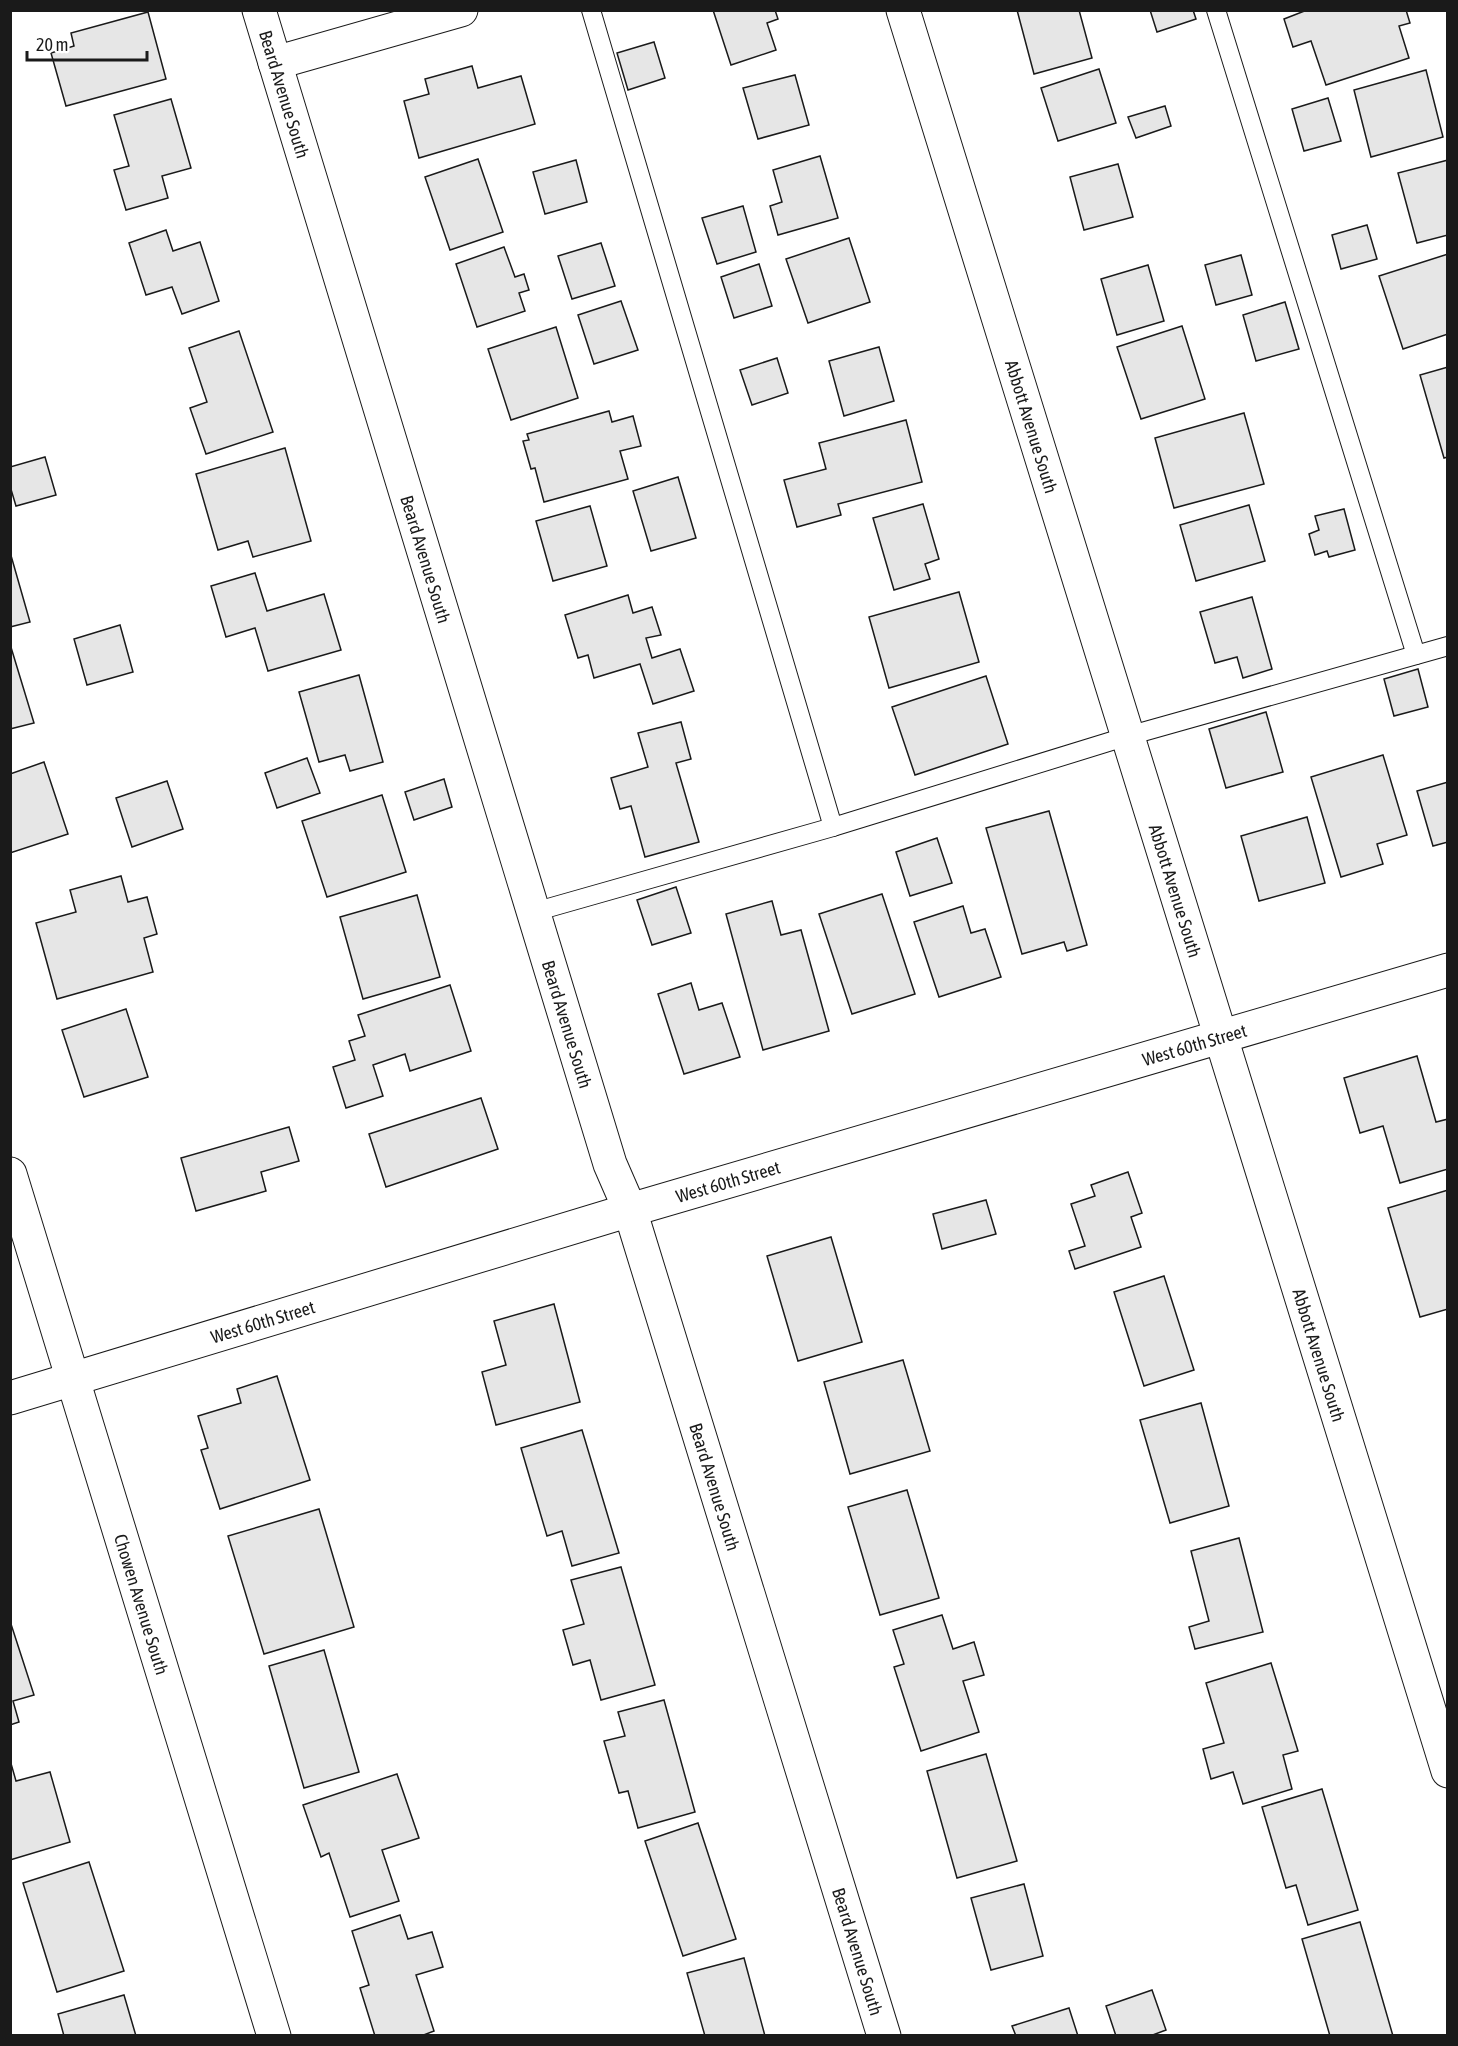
<svg xmlns="http://www.w3.org/2000/svg" width="1458" height="2046" font-family="'Asap Condensed',sans-serif">
	<rect width="100%" height="100%" fill="#fff"/>
	<g fill="#e6e6e6" stroke="#1a1a1a" stroke-width="1.5">
		<path d="M713,10h62l3,9 -11,4 9,27 -45,15z"/>
		<path d="M1017,10h62l13,48 -58,16z"/>
		<path d="M1150,10h43l3,9 -39,13z"/>
		<path d="M1307,10h99l4,13 -11,3 10,32 -83,27 -15,-44 -18,6 -9,-28z"/>
		<path d="M148,12l18,67 -100,27 -15,-53 23,-7 -3,-13z"/>
		<path d="M654,42l11,36 -37,12 -11,-37z"/>
		<path d="M472,66l6,22 43,-12 14,48 -116,34 -15,-57 25,-7 -4,-15z"/>
		<path d="M1099,69l17,54 -58,18 -17,-53z"/>
		<path d="M1426,70l17,67 -72,20 -17,-67z"/>
		<path d="M795,75l14,50 -51,14 -15,-51z"/>
		<path d="M1328,98l13,43 -37,10 -12,-42z"/>
		<path d="M171,99l20,69 -29,8 6,22 -42,12 -12,-40 15,-4 -15,-51z"/>
		<path d="M1165,106l6,20 -35,12 -8,-21z"/>
		<path d="M820,156l18,62 -60,17 -8,-29 12,-4 -9,-32z"/>
		<path d="M478,159l25,73 -53,18 -25,-73z"/>
		<path d="M576,160l11,42 -42,12 -12,-42z"/>
		<path d="M1448,160v75l-31,8 -19,-70z"/>
		<path d="M1118,164l15,53 -49,13 -14,-53z"/>
		<path d="M743,206l13,46 -39,12 -15,-46z"/>
		<path d="M1367,225l10,34 -36,10 -9,-34z"/>
		<path d="M166,230l7,21 27,-9 19,59 -37,13 -10,-27 -26,8 -17,-52z"/>
		<path d="M849,238l21,64 -62,21 -22,-64z"/>
		<path d="M601,243l14,43 -43,13 -14,-43z"/>
		<path d="M504,247l11,30 9,-3 5,16 -10,3 6,18 -48,16 -21,-63z"/>
		<path d="M1448,254v80l-45,15 -24,-73z"/>
		<path d="M1241,255l11,40 -36,10 -11,-40z"/>
		<path d="M759,264l13,42 -38,12 -13,-41z"/>
		<path d="M1148,265l16,56 -47,14 -16,-56z"/>
		<path d="M621,301l17,49 -44,14 -16,-49z"/>
		<path d="M1285,302l14,47 -43,12 -13,-46z"/>
		<path d="M1182,326l23,73 -64,20 -24,-72z"/>
		<path d="M556,327l22,71 -67,22 -23,-71z"/>
		<path d="M239,331l34,101 -67,22 -16,-46 17,-6 -18,-54z"/>
		<path d="M879,347l15,54 -50,15 -15,-55z"/>
		<path d="M777,358l11,35 -36,12 -12,-35z"/>
		<path d="M1448,367v90l-4,1 -24,-83z"/>
		<path d="M609,411l3,11 21,-6 8,30 -21,5 8,28 -84,23 -9,-34 -4,1 -8,-28 6,-1 -2,-6z"/>
		<path d="M1244,413l20,71 -90,24 -19,-70z"/>
		<path d="M906,420l16,62 -84,22 3,11 -44,12 -13,-47 42,-11 -7,-26z"/>
		<path d="M285,448l26,93 -58,16 -5,-16 -30,9 -22,-76z"/>
		<path d="M45,457l11,38 -40,11 -6,-20v-19z"/>
		<path d="M678,477l18,61 -45,13 -18,-60z"/>
		<path d="M923,504l16,55 -14,5 5,15 -36,11 -21,-72z"/>
		<path d="M1249,505l16,56 -69,20 -16,-56z"/>
		<path d="M590,506l17,60 -54,15 -17,-60z"/>
		<path d="M1344,509l11,41 -26,7 -2,-6 -12,4 -6,-21 10,-4 -4,-14z"/>
		<path d="M10,552l20,70 -20,5z"/>
		<path d="M255,573l12,38 57,-17 17,56 -73,21 -13,-43 -29,9 -15,-51z"/>
		<path d="M959,592l20,70 -90,26 -20,-71z"/>
		<path d="M628,595l5,18 19,-6 9,28 -15,3 6,20 28,-9 14,42 -41,13 -13,-40 -46,14 -6,-23 -10,3 -13,-43z"/>
		<path d="M1252,597l20,72 -29,9 -6,-21 -22,6 -15,-51z"/>
		<path d="M120,625l13,47 -46,13 -13,-46z"/>
		<path d="M10,644l24,79 -24,6z"/>
		<path d="M1418,669l10,38 -34,9 -10,-37z"/>
		<path d="M359,675l24,87 -33,9 -5,-16 -26,7 -20,-70z"/>
		<path d="M986,676l22,68 -93,31 -23,-68z"/>
		<path d="M1266,712l17,60 -57,16 -17,-59z"/>
		<path d="M681,722l10,37 -15,4 23,79 -54,15 -14,-51 -11,3 -9,-31 37,-11 -10,-34z"/>
		<path d="M1383,755l24,80 -30,9 6,20 -42,13 -30,-100z"/>
		<path d="M307,758l13,35 -43,15 -12,-35z"/>
		<path d="M44,762l24,72 -58,19v-79z"/>
		<path d="M444,779l8,28 -38,13 -9,-28z"/>
		<path d="M167,781l16,48 -51,18 -16,-49z"/>
		<path d="M1448,782v60l-15,4 -16,-55z"/>
		<path d="M382,795l24,77 -79,25 -25,-76z"/>
		<path d="M1049,811l38,134 -20,6 -3,-9 -42,12 -36,-126z"/>
		<path d="M1307,817l18,66 -66,18 -18,-65z"/>
		<path d="M937,838l15,45 -42,13 -14,-44z"/>
		<path d="M121,876l7,26 19,-5 10,37 -13,4 9,34 -96,27 -21,-76 40,-11 -6,-22z"/>
		<path d="M676,887l15,46 -39,12 -15,-45z"/>
		<path d="M882,894l33,100 -63,20 -33,-100z"/>
		<path d="M417,895l23,82 -77,22 -23,-82z"/>
		<path d="M772,901l9,34 20,-5 28,101 -66,19 -37,-136z"/>
		<path d="M963,906l8,27 14,-4 16,48 -62,20 -25,-75z"/>
		<path d="M691,983l8,27 23,-7 18,54 -56,17 -26,-80z"/>
		<path d="M450,985l21,66 -61,20 -5,-17 -32,11 10,31 -37,12 -13,-41 22,-7 -6,-19 16,-5 -7,-21z"/>
		<path d="M126,1009l22,68 -64,20 -22,-67z"/>
		<path d="M1417,1056l19,66 12,-3v50l-48,14 -17,-57 -23,7 -16,-55z"/>
		<path d="M481,1098l17,51 -112,38 -17,-53z"/>
		<path d="M289,1127l10,34 -38,11 5,19 -70,20 -15,-53z"/>
		<path d="M1128,1172l14,41 -11,4 10,30 -66,22 -6,-18 16,-5 -14,-42 24,-8 -4,-11z"/>
		<path d="M1448,1190v119l-28,8 -32,-109z"/>
		<path d="M986,1200l10,34 -54,15 -9,-35z"/>
		<path d="M831,1237l31,105 -64,19 -31,-105z"/>
		<path d="M1164,1276l30,94 -50,16 -30,-94z"/>
		<path d="M554,1304l26,98 -84,23 -14,-53 24,-7 -12,-44z"/>
		<path d="M903,1360l27,91 -80,23 -26,-92z"/>
		<path d="M277,1376l33,104 -90,29 -19,-59 7,-2 -10,-32 43,-13 -4,-14z"/>
		<path d="M1201,1403l28,103 -59,17 -30,-103z"/>
		<path d="M582,1430l37,123 -47,13 -10,-35 -15,5 -26,-88z"/>
		<path d="M907,1490l32,108 -59,17 -32,-108z"/>
		<path d="M319,1509l35,118 -90,27 -36,-118z"/>
		<path d="M1239,1538l24,94 -68,17 -6,-22 20,-6 -18,-70z"/>
		<path d="M621,1567l34,118 -54,15 -11,-40 -17,5 -10,-35 21,-6 -13,-44z"/>
		<path d="M942,1615l11,34 21,-7 10,33 -21,6 16,51 -58,19 -27,-84 10,-3 -11,-34z"/>
		<path d="M10,1621l24,74 -21,6 6,21 -9,3z"/>
		<path d="M324,1650l35,122 -55,16 -35,-122z"/>
		<path d="M1271,1663l27,88 -15,4 9,34 -49,15 -10,-32 -22,7 -8,-30 21,-6 -18,-60z"/>
		<path d="M664,1700l31,112 -57,16 -10,-37 -9,2 -15,-52 21,-5 -7,-24z"/>
		<path d="M986,1754l31,107 -60,17 -30,-107z"/>
		<path d="M10,1760l6,21 34,-9 20,70 -60,18z"/>
		<path d="M397,1774l22,64 -37,12 17,51 -49,16 -21,-64 -8,4 -18,-52z"/>
		<path d="M1322,1789l36,121 -50,15 -12,-40 -10,3 -24,-81z"/>
		<path d="M698,1823l38,116 -53,17 -38,-115z"/>
		<path d="M89,1862l35,109 -67,21 -34,-109z"/>
		<path d="M1024,1884l19,72 -52,14 -20,-72z"/>
		<path d="M400,1915l8,24 24,-7 11,35 -27,8 18,56 -13,5h-46l-15,-48 9,-3 -17,-54z"/>
		<path d="M1360,1922l33,114h-63l-28,-97z"/>
		<path d="M744,1958l21,78h-60l-18,-63z"/>
		<path d="M1152,1990l14,40 -16,6h-34l-10,-30z"/>
		<path d="M124,1995l12,41h-72l-6,-22z"/>
		<path d="M1069,2008l9,28h-62l-4,-10z"/>
	</g>
	<g fill="none" stroke-linecap="round" stroke-linejoin="round">
		<g stroke="#1a1a1a" stroke-width="20">
			<g id="service">
				<path d="M591,10l242,817"/>
				<path d="M1216,10l200,645"/>
				<path d="M534,912l299,-85 295,-91 320,-90"/>
			</g>
		</g>
		<g stroke="#1a1a1a" stroke-width="35">
			<g id="minor">
				<path id="s1" d="M259,10l351,1154 20,46 254,826"/>
				<path id="s2" d="M903,10l545,1761"/>
				<path d="M275,63l186,-53"/>
				<path id="s3" d="M10,1174l264,862"/>
			</g>
		</g>
		<g stroke="#1a1a1a" stroke-width="35">
			<g id="tertiary">
				<path id="s4" d="M10,1398l620,-188 818,-240"/>
			</g>
		</g>
		<use href="#service" stroke="#fff" stroke-width="18"/>
		<use href="#minor" stroke="#fff" stroke-width="33"/>
		<use href="#tertiary" stroke="#fff" stroke-width="33"/>
	</g>
	<g text-anchor="middle" dominant-baseline="central" stroke-width="4.5" stroke-linejoin="round" paint-order="stroke">
		<g font-size="18" fill="#1a1a1a" stroke="#fff">
			<text stroke="none"><textPath href="#s1" startOffset="88">Beard Avenue South</textPath></text>
			<text stroke="none"><textPath href="#s2" startOffset="436">Abbott Avenue South</textPath></text>
			<text stroke="none"><textPath href="#s1" startOffset="574">Beard Avenue South</textPath></text>
			<text stroke="none"><textPath href="#s2" startOffset="922">Abbott Avenue South</textPath></text>
			<text stroke="none"><textPath href="#s1" startOffset="1060">Beard Avenue South</textPath></text>
			<text stroke="none"><textPath href="#s4" startOffset="1236">West 60th Street</textPath></text>
			<text stroke="none"><textPath href="#s4" startOffset="750">West 60th Street</textPath></text>
			<text stroke="none"><textPath href="#s4" startOffset="264">West 60th Street</textPath></text>
			<text stroke="none"><textPath href="#s2" startOffset="1408">Abbott Avenue South</textPath></text>
			<text stroke="none"><textPath href="#s1" startOffset="1546">Beard Avenue South</textPath></text>
			<text stroke="none"><textPath href="#s3" startOffset="450">Chowen Avenue South</textPath></text>
			<text stroke="none"><textPath href="#s1" startOffset="2032">Beard Avenue South</textPath></text>
		</g>
	</g>
	<rect width="1458" height="2046" fill="none" stroke="#1a1a1a" stroke-width="24"/>
	<path d="M27 51v9h120v-9" fill="none" stroke="#1a1a1a" stroke-width="3"/>
	<text x="36" y="51" font-size="18" fill="#1a1a1a" stroke="#ffffff" stroke-width="4.5" paint-order="stroke">20 m</text>
</svg>
